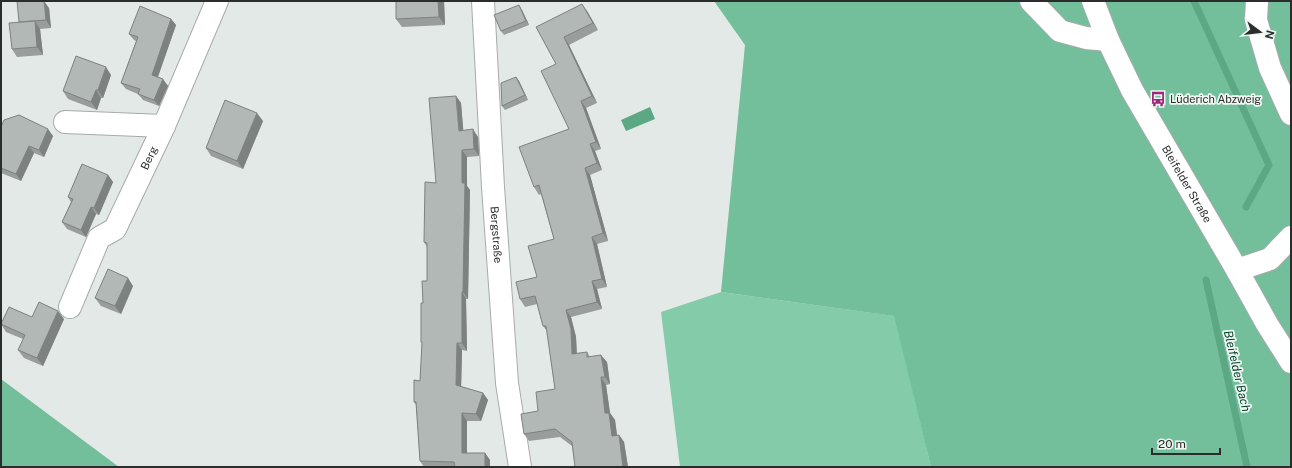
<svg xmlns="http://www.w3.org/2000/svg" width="1292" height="468" font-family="'Public Sans',sans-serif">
	<rect width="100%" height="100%" fill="#e3e9e6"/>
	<path fill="#84cca9" d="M721,292l174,24 36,151h-251l-19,-155z"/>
	<g fill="#73bf9b">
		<path d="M714,1h577v466h-360l-37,-151 -173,-24 24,-247z"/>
		<path d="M1,379l118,88h-118z"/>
	</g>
	<path fill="#5ca885" d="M650,107l5,12 -29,12 -5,-11z"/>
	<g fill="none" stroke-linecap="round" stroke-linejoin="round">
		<g stroke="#5ca885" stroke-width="7">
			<path d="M1194,1l75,164 -23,42"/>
			<path d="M1206,280l41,187"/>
		</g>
		<g stroke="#a6aca9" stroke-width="24">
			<g id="minor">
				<path id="s1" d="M483,1l10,186 14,196 13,84"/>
				<path d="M1031,1l29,30 26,7 22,2"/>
				<path id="s2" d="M1093,1l15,39 24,50 105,180 30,54 24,38"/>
				<path d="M1257,1l-1,19 14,48 21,46"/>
				<path d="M65,122l99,4"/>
				<path d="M1237,270l33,-11 21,-22"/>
				<path id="s3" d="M70,307l29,-69 16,-9 49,-103 53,-125"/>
			</g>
		</g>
		<use href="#minor" stroke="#fff" stroke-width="22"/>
	</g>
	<g fill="#999e9c">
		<path d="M444,1l1,24 -43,2 -6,-8z"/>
		<path d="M49,8l2,20 -11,1 3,26 -26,2 -5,-8 7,-27z"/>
		<path d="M522,10l7,15 -25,10 -3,-4z"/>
		<path d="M587,11l11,19 -29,15 28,58 -11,5 15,41 -6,2 7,19 -12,5 18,66 -11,3 10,43 -10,2 5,20 -31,8 5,20 1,17 10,-2 3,5 17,5 3,22 -4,1 4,28 5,7 2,15h2l5,7 4,25h-53l-3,-21 -12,-9 -31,4 -5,-7 14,-23 17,-22 -8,-58 -4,-5 -6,-22 -12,3 -5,-8 17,-22 17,-38 -13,-45 -2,1 -5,-8 35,-58 -13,-65 -20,-37z"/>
		<path d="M171,19l5,6 -18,52 10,9 -9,20 -16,-6 -5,-6 -12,-5 -5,-6 15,-42 -2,-1 -5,-6z"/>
		<path d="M111,75l-8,23h-2l-4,12 -29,-11 -5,-8z"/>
		<path d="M516,77l3,4 9,19 -23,10 -3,-4z"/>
		<path d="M456,96l5,7 2,27 15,7 1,19 -12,1v29l3,4 -2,109h-2l1,52 -5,-1 -1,37 22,6 5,7 -7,21h-14v32h18l5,7v7h-66l-4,-6 -4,-56 -2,-3 6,-21 2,-38 -1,-1 2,-39 4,-22v-34l-3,-5 12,-59z"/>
		<path d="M263,121l-20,48 -32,-13 -5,-8z"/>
		<path d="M1,127l52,9 -9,21 -10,-4 -13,28 -20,-8z"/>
		<path d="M108,175l5,7 -14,33 -3,-1 -10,23 -19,-8 -5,-7 9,-20 -3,-5z"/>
		<path d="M133,286l-12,28 -20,-8 -6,-8z"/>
		<path d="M32,317l32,2 -21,47 -19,-8 -6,-8 5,-11 -17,-7 -5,-8z"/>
	</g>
	<g fill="#7d817f">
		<path d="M44,1l5,7 2,20 -5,-8z"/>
		<path d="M438,1h6l1,24 -6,-8z"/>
		<path d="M582,4l5,7 11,19 -5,-7z"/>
		<path d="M519,5l3,5 7,15 -3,-4z"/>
		<path d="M171,19l5,6 -20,57 -4,-7z"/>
		<path d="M35,21l5,8 3,26 -6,-8z"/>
		<path d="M564,37l5,8 28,58 -5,-7z"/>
		<path d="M106,67l5,8 -8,23 -5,-8z"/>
		<path d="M516,77l3,4 9,19 -3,-5z"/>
		<path d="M163,79l5,7 -9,20 -5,-6z"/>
		<path d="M96,90l5,8 -4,12 -6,-8z"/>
		<path d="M456,96l5,7 3,35 -5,-7z"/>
		<path d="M581,101l5,7 15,41 -5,-7z"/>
		<path d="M257,113l6,8 -20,48 -6,-8z"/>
		<path d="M48,129l5,7 -9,21 -5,-7z"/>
		<path d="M473,129l5,8 1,19 -5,-7z"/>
		<path d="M590,144l5,7 7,19 -5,-7z"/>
		<path d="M29,146l5,7 -13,28 -5,-7z"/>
		<path d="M462,150l5,7v29l3,4 -2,109 -5,-7 -1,-109z"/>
		<path d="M585,168l5,7 18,66 -5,-8z"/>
		<path d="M108,175l5,7 -14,33 -5,-7z"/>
		<path d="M91,207l5,7 -10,23 -5,-7z"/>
		<path d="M592,237l5,7 10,43 -5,-8z"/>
		<path d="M128,278l5,8 -12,28 -6,-8z"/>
		<path d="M592,281l5,8 5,20 -5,-7z"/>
		<path d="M462,292l4,7 1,52 -5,-8z"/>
		<path d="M566,310l5,7 5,20 1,25 -5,-8z"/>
		<path d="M58,311l6,8 -21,47 -6,-8z"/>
		<path d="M457,343l5,7 -1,42 -5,-7z"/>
		<path d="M601,355l6,7 3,22 -5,-7z"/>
		<path d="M601,377l5,8 4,28 5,7 3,23 -6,-7 -7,-23z"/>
		<path d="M483,393l5,7 -7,21 -5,-7z"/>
		<path d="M462,413l5,8v39l-5,-7z"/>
		<path d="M619,435l5,7 4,25h-5z"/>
		<path d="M485,453l5,7v7h-5z"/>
	</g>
	<g fill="#b2b8b5" stroke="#7d817f">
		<path d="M17,1h27l2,19 -27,2z"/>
		<path d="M396,1h42l1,16 -43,2z"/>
		<path d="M582,4l11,19 -29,14 28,59 -11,5 15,41 -6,2 7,19 -12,5 18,65 -11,4 10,42 -10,2 5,21 -31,8 5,19 1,25 15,-2v5l14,-2 4,22h-4l4,36h4l3,23 7,-1 4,32h-48l-3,-25 -17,-13 -31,5 -3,-20 17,-3 -2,-19 19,-3 -9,-63h-3l-8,-30 -15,3 -4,-17 21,-5 -9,-31 26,-7 -15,-54 -5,2 -15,-40 50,-18 -28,-58 15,-7 -20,-37z"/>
		<path d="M519,5l7,16 -25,10 -7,-16z"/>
		<path d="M140,6l31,13 -19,56 11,4 -9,21 -16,-6 2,-5 -19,-6 17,-46 -9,-3z"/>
		<path d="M35,21l2,26 -25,2 -3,-26z"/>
		<path d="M76,56l30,11 -8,23h-2l-5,12 -28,-11z"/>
		<path d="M516,77l9,18 -23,11 -1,-23z"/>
		<path d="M456,96l3,35 14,-2 1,20 -12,1v33h3l-2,109h-1v51h-5l-1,42 27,8 -7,21 -14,-1v40h23v14h-30l-1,-5 -34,-1 -4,-59h-2v-22l6,1 2,-39h-1v-39h2l-1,-22h5v-38l-3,-1 1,-60 11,1 -7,-85z"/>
		<path d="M225,100l32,13 -20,48 -31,-13z"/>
		<path d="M19,115l29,14 -9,21 -10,-4 -13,28 -15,-6v-41l3,-7z"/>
		<path d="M82,164l26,11 -14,33 -3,-1 -10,23 -19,-8 11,-23 -5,-2z"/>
		<path d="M108,269l20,9 -13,28 -20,-8z"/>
		<path d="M39,302l19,9 -21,47 -19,-8 7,-15 -24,-11 8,-17 23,10z"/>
	</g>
	<defs>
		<g id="bus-bare" transform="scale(1.2)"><path d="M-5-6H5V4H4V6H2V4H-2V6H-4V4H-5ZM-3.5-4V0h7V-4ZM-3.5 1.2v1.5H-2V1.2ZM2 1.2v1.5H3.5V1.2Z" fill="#a1277d" stroke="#f0f7f3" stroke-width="2.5" paint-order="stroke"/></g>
	</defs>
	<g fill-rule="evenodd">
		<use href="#bus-bare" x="1158" y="99"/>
	</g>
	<g text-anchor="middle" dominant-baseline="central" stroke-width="3.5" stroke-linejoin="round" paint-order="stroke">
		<g font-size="11" fill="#2a2d2b" stroke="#f0f7f3" text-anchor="start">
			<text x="1170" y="99">Lüderich Abzweig</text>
		</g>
		<g font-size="11" fill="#2a2d2b" stroke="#f0f7f3">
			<text stroke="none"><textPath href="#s3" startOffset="172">Berg</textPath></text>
			<text stroke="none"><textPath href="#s2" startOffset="206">Bleifelder Straße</textPath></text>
			<text stroke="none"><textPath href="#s1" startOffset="234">Bergstraße</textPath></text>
		</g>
		<g font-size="12" font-style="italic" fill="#01442c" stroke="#f0f7f3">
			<text transform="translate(1237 371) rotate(77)">Bleifelder Bach</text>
		</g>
	</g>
	<rect width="1292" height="468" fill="none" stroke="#2a2d2b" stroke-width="4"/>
	<g transform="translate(1260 32) rotate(105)" stroke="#f0f7f3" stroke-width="3" paint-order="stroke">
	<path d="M0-3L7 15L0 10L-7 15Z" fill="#2a2d2b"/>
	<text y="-6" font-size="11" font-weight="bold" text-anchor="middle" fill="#2a2d2b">N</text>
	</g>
	<path d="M1152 448v6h68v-6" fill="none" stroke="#2a2d2b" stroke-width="2"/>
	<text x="1158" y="448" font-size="12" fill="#2a2d2b" stroke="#f0f7f3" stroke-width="3" paint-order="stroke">20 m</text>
</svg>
